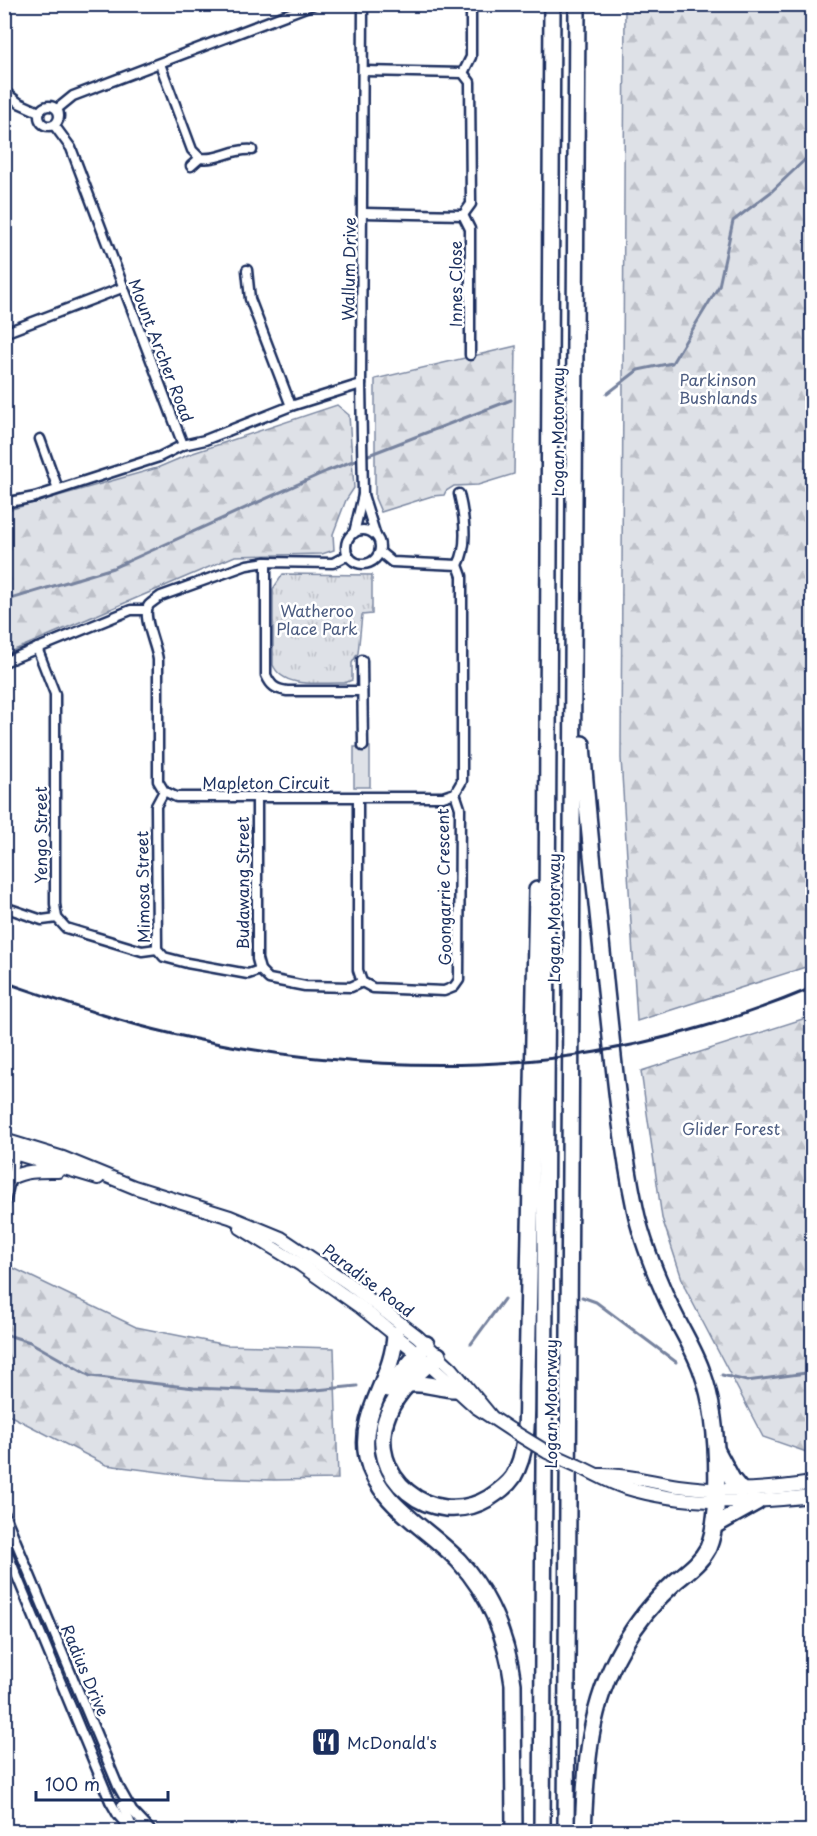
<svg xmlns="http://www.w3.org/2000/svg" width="817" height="1836" font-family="'Playpen Sans',sans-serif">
	<defs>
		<pattern id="forest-firs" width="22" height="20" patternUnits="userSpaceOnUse" patternTransform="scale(1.5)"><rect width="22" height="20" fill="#dee1e7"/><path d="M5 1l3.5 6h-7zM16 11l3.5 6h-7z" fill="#bec1c9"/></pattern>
		<pattern id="park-tufts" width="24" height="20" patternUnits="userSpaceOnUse" patternTransform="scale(1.5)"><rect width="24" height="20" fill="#dee1e7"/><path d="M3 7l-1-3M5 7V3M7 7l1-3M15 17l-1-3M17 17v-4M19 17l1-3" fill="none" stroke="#bec1c9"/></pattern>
	</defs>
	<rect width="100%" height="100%" fill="#fff"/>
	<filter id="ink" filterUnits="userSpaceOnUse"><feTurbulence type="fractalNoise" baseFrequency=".0167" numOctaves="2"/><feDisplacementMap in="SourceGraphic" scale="12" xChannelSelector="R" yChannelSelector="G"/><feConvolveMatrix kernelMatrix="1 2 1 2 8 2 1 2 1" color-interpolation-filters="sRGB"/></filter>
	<g filter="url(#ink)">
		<rect fill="#dee1e7" stroke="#7c88a2" stroke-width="1.5" x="354" y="747" width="16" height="40"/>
		<g fill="url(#forest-firs)" stroke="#7c88a2" stroke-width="1.5">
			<path d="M625,5h187v960l-175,56 -16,-263z"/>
			<path d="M516,346l-2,128 -36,11 -24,1 -8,5 -2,4 -12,1 -51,16 -6,-14v-119z"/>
			<path d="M337,405l12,10 5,73 -8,12 -13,34 1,16 -12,4 -87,2 -230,98v-143l152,-43 33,-14z"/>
			<path d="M812,1016v438l-49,-17 -78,-149 -23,-70 -21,-147z"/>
			<path d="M7,1265l129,62 90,18 108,3 4,131 -64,1 -67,-2 -101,-13 -101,-52 -1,-140z"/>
		</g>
		<path fill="url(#park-tufts)" stroke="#7c88a2" stroke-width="1.5" d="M283,574l89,1v39l-10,1 -4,38 -6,10v17l-7,3c-23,-1 -61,7 -72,-18v-76z"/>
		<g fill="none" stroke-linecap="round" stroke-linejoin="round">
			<g stroke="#77839f" stroke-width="3">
				<path d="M607,394l31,-24 34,-7 47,-77 14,-65 38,-29 41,-39"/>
				<path d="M4,601l109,-33 214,-97 184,-71"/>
				<path d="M582,1297l14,5 80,60"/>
				<path d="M4,1334l26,8 60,34 104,12 102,4 61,-6"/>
				<path d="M471,1344l33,-45"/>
				<path d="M722,1375l25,6 59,-8 6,-3"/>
			</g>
			<g stroke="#1b2f5e" stroke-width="13">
				<g id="street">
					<path d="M160,64l32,86 8,8"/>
					<path d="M363,71l100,2 7,9 1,122 -8,11 -100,-2"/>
					<path d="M463,73l8,-16v-53"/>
					<path d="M4,91l15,12 20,9"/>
					<circle cx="49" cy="116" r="10"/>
					<path d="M57,109l16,-13 241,-92"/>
					<path d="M54,125l17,23 112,297"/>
					<path d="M191,166l9,-8c18,3 33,-10 52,-8"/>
					<path d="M463,215l7,14v126"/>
					<path d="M247,270l3,29 41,107"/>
					<path d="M4,333l118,-45"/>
					<path d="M40,439l18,50"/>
					<path d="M363,495l13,41"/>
					<path d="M4,503l31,-6 124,-40 24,-12 22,-5 86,-34 70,-22"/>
					<circle cx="363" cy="547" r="17"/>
					<path d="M354,533l9,-38 -2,-111 2,-380"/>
					<path d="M348,555l-15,8 -67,-1 -19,3 -86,31c-4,3 -9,6 -12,9 -8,10 8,42 9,55v121l6,10 12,6h267l12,-4 7,-12v-205l-4,-11 -66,-3 -12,-10"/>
					<path d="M266,562v113c5,11 9,14 21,16h75"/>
					<path d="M458,565c11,-20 6,-50 1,-71"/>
					<path d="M37,648l18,46v210l2,14 9,10 76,23 15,-2"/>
					<path d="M362,660l1,86"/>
					<path d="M4,662l127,-52h16"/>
					<path d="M164,791l-8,15 1,143 7,8 23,6 61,11 12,-4"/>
					<path d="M257,797v162l3,11 9,9 36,7 46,1 11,-5"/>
					<path d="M358,798v172l4,12 11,6 71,3 10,-4 5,-7 1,-172 -5,-15"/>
					<path d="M4,907l38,13 15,-2"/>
					<path d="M4,1207l13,-58"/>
					<path d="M4,1513l114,273 14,25 20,21"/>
					<path d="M4,1545l106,256 8,14 15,17"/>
					<path d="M122,1805l8,17 -2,5 6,-1 13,3"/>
				</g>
			</g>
			<g stroke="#1b2f5e" stroke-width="16">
				<g id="secondary">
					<path d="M4,1140l59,18 71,29 96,30 51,21 67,45 69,53 35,33 38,46"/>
					<path d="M4,1150l94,28"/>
					<path d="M11,1178c15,-8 30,-7 47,-7"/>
					<path d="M241,1228l60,37 58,41 51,41 66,60 35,23"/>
					<path d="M578,1466c16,7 30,16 46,21 61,19 126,16 188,9"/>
					<path d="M599,1475c27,-1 52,7 79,11 44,6 90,4 134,-3"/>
				</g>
			</g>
			<g stroke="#1b2f5e" stroke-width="20">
				<g id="highway">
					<path d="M582,744c6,83 16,165 24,247 8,72 14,145 29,217 7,35 22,70 37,102 10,21 23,41 30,62 15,40 16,95 14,137 -1,13 -3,27 -8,39 -8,15 -20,23 -32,33 -21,19 -40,42 -54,67 -34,59 -36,117 -39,184"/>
					<path d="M395,1334c-1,44 -37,78 -28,123 10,47 61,71 92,104 31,34 48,77 54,123l1,148"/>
					<path d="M438,1355c-18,16 -41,36 -50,59 -25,62 44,118 101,84 9,-6 18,-12 24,-21 17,-28 13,-67 14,-99l10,-488"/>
					<path d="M410,1384c15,-2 30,5 45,5"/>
					<path d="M385,1388l3,1 38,-45"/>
					<path d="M717,1451l15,28 9,11"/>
					<path d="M714,1526l43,-24"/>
					<path d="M542,1832l10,-1828"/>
					<path d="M566,1832l11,-1828"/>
				</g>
			</g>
			<use href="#street" stroke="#fff" stroke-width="8"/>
			<use href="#secondary" stroke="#fff" stroke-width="12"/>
			<use href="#highway" stroke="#fff" stroke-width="15"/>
			<path stroke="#1b2f5e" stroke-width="3" d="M4,982c56,19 112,39 169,52 132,31 289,41 423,18 73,-13 147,-35 216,-64"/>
			<g stroke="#1b2f5e" stroke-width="16" stroke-linecap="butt">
				<path id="secondary-bridge" d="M511,1430l36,22 31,14"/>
			</g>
			<use href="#secondary-bridge" stroke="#fff" stroke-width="12"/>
		</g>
	</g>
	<defs>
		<g id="restaurant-square" transform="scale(1.5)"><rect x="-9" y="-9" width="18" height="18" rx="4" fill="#1b2f5e" stroke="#fff"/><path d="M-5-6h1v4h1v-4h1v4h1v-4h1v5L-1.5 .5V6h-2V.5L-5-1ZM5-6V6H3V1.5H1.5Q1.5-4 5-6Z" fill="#fff"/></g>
	</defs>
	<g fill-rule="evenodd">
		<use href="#restaurant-square" x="326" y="1742"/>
	</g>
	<g text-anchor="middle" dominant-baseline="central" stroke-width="5" stroke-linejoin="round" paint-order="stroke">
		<g font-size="16" fill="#1b2f5e" stroke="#fff">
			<text transform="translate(348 269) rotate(-89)">Wallum Drive</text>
			<text transform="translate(455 284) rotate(-90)">Innes Close</text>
			<text transform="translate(162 350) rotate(69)">Mount Archer Road</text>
			<text transform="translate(557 432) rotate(-90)">Logan Motorway</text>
			<text x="266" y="782">Mapleton Circuit</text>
			<text transform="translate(40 835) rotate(-90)">Yengo Street</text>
			<text transform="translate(242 883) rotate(-90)">Budawang Street</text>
			<text transform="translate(142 887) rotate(-91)">Mimosa Street</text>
			<text transform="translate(443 887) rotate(-91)">Goongarrie Crescent</text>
			<text transform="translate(553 918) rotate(-90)">Logan Motorway</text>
			<text transform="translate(369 1280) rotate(37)">Paradise Road</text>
			<text transform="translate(550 1404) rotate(-90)">Logan Motorway</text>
			<text transform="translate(86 1670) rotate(67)">Radius Drive</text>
		</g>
		<g font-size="16" fill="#4c5c80" stroke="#fff">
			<text x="718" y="379">Parkinson<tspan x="718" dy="18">Bushlands</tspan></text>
			<text x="317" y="610">Watheroo<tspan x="317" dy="18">Place Park</tspan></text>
			<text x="731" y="1128">Glider Forest</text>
		</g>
		<g font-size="16" fill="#1b2f5e" stroke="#fff" text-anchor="start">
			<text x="347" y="1742">McDonald's</text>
		</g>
	</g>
	<rect width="817" height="1836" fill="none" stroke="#fff" stroke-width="24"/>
	<rect x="12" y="12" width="793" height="1812" fill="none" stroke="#1b2f5e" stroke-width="2" filter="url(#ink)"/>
	<path d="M36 1791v9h132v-9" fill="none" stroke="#1b2f5e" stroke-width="3"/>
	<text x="45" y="1791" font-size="18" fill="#1b2f5e" stroke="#ffffff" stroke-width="4.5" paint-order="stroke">100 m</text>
</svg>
